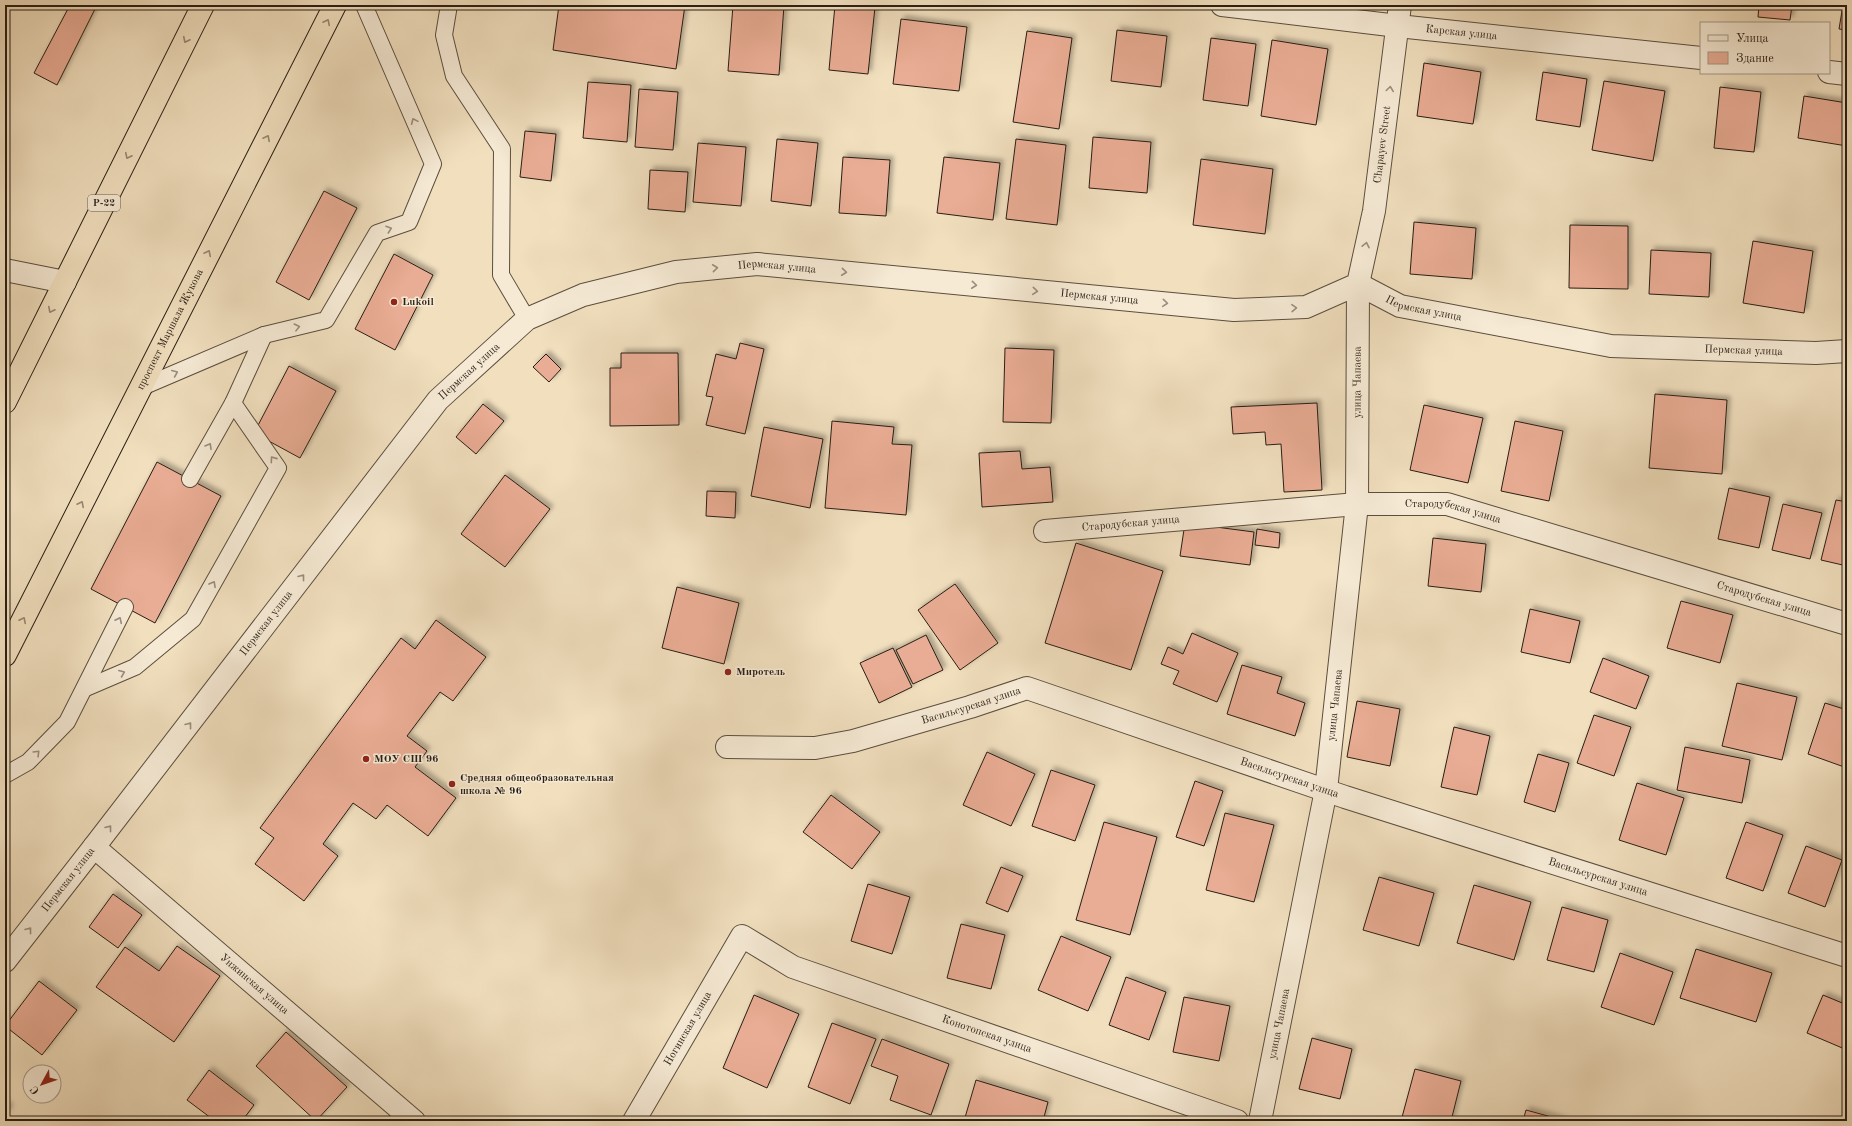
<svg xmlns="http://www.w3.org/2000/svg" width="1852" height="1126" font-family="'Old Standard TT',serif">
	<defs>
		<filter id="shadow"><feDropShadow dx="3.5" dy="-3.5" stdDeviation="2" flood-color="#0004"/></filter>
	</defs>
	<rect width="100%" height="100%" fill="#f1dfbe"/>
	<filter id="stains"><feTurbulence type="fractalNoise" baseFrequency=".005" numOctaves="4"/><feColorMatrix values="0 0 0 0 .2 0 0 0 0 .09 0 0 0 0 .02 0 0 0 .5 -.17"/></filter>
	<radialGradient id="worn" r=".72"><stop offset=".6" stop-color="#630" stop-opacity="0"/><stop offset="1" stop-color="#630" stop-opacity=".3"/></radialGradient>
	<g fill="#e9ac94" stroke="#291e14" filter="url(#shadow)">
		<path d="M70,5h27l-40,80 -23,-12z"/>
		<path d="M559,5h126l-9,64 -123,-19z"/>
		<path d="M733,5h51l-5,70 -51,-4z"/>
		<path d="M835,5l40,2 -7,67 -39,-4z"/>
		<path d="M1759,5h33l-2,15 -32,-3z"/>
		<path d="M1843,5h4v25l-8,-1z"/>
		<path d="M901,19l66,8 -8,64 -66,-7z"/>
		<path d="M1117,30l50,6 -6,51 -50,-6z"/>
		<path d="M1027,31l45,7 -13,91 -46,-7z"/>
		<path d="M1211,38l45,6 -8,62 -45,-6z"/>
		<path d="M1272,40l56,9 -12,76 -55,-9z"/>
		<path d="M1424,63l57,9 -8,52 -56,-8z"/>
		<path d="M1543,72l44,7 -7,48 -44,-7z"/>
		<path d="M1604,81l61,10 -12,70 -61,-11z"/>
		<path d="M588,82l43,3 -4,57 -44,-4z"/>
		<path d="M1720,87l41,5 -7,60 -40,-4z"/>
		<path d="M639,89l39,3 -5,58 -38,-3z"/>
		<path d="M1804,96l43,7v43l-49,-8z"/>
		<path d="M525,131l31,3 -5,47 -31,-4z"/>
		<path d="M1093,137l58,5 -4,51 -58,-5z"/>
		<path d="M777,139l41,4 -7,63 -40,-5z"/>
		<path d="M1016,139l50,6 -9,80 -51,-6z"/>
		<path d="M698,143l48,4 -5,59 -48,-4z"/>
		<path d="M843,157l47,3 -4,56 -47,-3z"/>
		<path d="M944,157l56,6 -7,57 -56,-7z"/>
		<path d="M1201,159l72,10 -8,65 -72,-9z"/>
		<path d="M650,170l38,2 -3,40 -37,-3z"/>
		<path d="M324,191l33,17 -48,92 -33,-18z"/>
		<path d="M1414,222l62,6 -4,51 -62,-5z"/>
		<path d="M1570,225l58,1v63l-59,-1z"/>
		<path d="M1753,241l60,10 -9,62 -61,-10z"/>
		<path d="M1651,250l60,3 -2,44 -60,-3z"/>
		<path d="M394,254l39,21 -38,75 -40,-21z"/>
		<path d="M740,343l24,6 -19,85 -39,-9 7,-28 -7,-1 10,-42 20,5z"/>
		<path d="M1005,348l49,2 -3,73 -48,-1z"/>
		<path d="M621,353h57l1,72 -69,1v-58h11z"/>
		<path d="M546,354l15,15 -12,13 -16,-15z"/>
		<path d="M289,366l47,25 -36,67 -46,-25z"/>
		<path d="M1655,394l72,6 -5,74 -73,-6z"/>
		<path d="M1317,403l5,87 -38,2 -3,-48 -15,1 -1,-13 -32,2 -2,-27z"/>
		<path d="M483,404l21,17 -28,33 -20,-17z"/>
		<path d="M1424,405l59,13 -15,65 -58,-13z"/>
		<path d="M832,421l62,6 -2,17 20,1 -6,70 -81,-7z"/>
		<path d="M1515,421l48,10 -14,70 -48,-10z"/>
		<path d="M764,427l59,12 -13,69 -59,-12z"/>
		<path d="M1020,451l2,18 28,-2 3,35 -71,5 -3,-54z"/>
		<path d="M157,462l64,34 -66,127 -64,-34z"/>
		<path d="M505,475l45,34 -45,58 -44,-33z"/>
		<path d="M1729,488l41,9 -11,51 -41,-9z"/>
		<path d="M707,491l29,1 -1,26 -29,-2z"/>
		<path d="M1836,500l11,2v64l-26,-6z"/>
		<path d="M1783,504l39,9 -12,46 -38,-9z"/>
		<path d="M1185,523l69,9 -4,33 -70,-9z"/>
		<path d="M1257,529l23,4 -1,15 -24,-3z"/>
		<path d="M1433,538l53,6 -5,48 -53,-6z"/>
		<path d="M1076,543l87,28 -32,99 -86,-27z"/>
		<path d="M955,584l43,59 -38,27 -42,-60z"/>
		<path d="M677,587l62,16 -15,61 -62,-16z"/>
		<path d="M1681,601l52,14 -13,48 -53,-15z"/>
		<path d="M1530,609l50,12 -10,42 -49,-11z"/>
		<path d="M436,620l50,37 -33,44 -13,-9 -33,44 20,15 -12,16 41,31 -28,38 -41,-31 -11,14 -23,-16 -30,41 15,12 -34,45 -49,-37 19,-26 -14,-10 141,-190 14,11z"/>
		<path d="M1192,633l46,20 -21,49 -44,-18 6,-13 -18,-7 7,-17 15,7z"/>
		<path d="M926,635l17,35 -30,14 -17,-34z"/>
		<path d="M893,648l19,39 -33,16 -19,-40z"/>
		<path d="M1603,658l46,18 -13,33 -46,-17z"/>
		<path d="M1242,665l40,12 -5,16 28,10 -10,33 -68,-22z"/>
		<path d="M1737,683l60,14 -15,63 -60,-14z"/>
		<path d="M1357,701l43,8 -10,57 -43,-9z"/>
		<path d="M1825,703l22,7v58l-39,-14z"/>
		<path d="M1594,715l37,12 -17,49 -37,-13z"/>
		<path d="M1454,727l36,9 -13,59 -36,-8z"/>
		<path d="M1685,747l65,13 -8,43 -65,-13z"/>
		<path d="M987,752l48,22 -24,52 -48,-21z"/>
		<path d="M1538,754l31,9 -14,49 -31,-10z"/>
		<path d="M1051,770l44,15 -20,56 -43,-15z"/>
		<path d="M1195,781l28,10 -19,55 -28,-9z"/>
		<path d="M1637,783l47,15 -18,57 -47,-15z"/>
		<path d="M831,795l49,37 -28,37 -49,-37z"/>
		<path d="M1225,813l49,12 -20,77 -48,-12z"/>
		<path d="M1104,822l53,15 -27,98 -54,-15z"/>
		<path d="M1746,822l37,13 -20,56 -37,-13z"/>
		<path d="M1806,846l36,14 -17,47 -37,-14z"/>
		<path d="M1001,867l22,9 -15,36 -22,-9z"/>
		<path d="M1379,877l55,16 -15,53 -56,-16z"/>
		<path d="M868,884l42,13 -18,57 -41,-13z"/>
		<path d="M1474,885l57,17 -17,58 -57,-17z"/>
		<path d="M113,894l29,21 -24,33 -29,-21z"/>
		<path d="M1562,907l46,13 -14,52 -47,-12z"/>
		<path d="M961,924l44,11 -14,54 -44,-11z"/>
		<path d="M1061,936l50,21 -23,54 -50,-21z"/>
		<path d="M177,946l43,30 -46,66 -78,-55 29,-40 34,24z"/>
		<path d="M1696,949l76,24 -16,49 -76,-24z"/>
		<path d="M1620,953l53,19 -19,53 -53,-18z"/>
		<path d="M1126,977l40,15 -17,48 -40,-15z"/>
		<path d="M39,981l38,29 -35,45 -37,-29z"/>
		<path d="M754,995l45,19 -32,74 -44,-20z"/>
		<path d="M1823,995l24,10v45l-40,-17z"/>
		<path d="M1184,997l46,9 -11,55 -46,-9z"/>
		<path d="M832,1023l44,16 -26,65 -42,-17z"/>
		<path d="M286,1032l61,55 -31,34 -60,-55z"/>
		<path d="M1312,1038l40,11 -12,50 -41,-10z"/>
		<path d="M882,1039l67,25 -18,51 -41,-15 8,-24 -27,-10z"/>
		<path d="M1415,1069l46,12 -10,40h-50z"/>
		<path d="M209,1070l45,35 -12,16h-27l-28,-21z"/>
		<path d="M976,1080l72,22 -5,19h-79z"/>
		<path d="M5,1104l5,4 -5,7z"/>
		<path d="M1526,1110l40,11h-43z"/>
	</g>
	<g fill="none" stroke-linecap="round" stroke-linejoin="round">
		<g stroke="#5b4e3e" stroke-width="18">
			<g id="service">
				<path d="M449,5l-5,30 10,41 48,73 -1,126 26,44"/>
				<path d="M140,388l124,-53 62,-15 51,-87 32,-11 24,-58 -69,-159"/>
				<path d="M190,479l43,-76 31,-68"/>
				<path d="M86,688l49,-21 58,-48 85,-151 -45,-65"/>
				<path d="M5,775l23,-13 39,-40 58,-115"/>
			</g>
		</g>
		<g stroke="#5b4e3e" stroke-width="24">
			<g id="minor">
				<path id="s1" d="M1222,5l176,21 303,32"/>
				<path d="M1829,72l18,2"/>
				<path d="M5,270l60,12"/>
				<path id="s2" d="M1045,531l312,-27h90l400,120"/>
				<path id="s3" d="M727,747l88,1 38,-7 117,-34 57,-19 318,109 502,159"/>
				<path id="s4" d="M94,847l320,274"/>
				<path id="s5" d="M634,1121l108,-185 51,31 444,154"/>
				<path id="s6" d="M1260,1121l66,-331 31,-286 1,-220 42,22 211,40 205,7 31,-2"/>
			</g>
		</g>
		<g stroke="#5b4e3e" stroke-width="24">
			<g id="tertiary">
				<path id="s7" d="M5,961l89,-114 344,-447 89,-81 56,-24 93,-23 81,-8 477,46 72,-3 52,-23 16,-73 26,-206"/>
			</g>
		</g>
		<g stroke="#291e14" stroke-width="24">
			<g id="trunk">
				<path d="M5,402l198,-397"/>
				<path id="s8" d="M5,655l330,-650"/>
			</g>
		</g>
		<use href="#service" stroke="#f6ead5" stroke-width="16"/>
		<use href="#minor" stroke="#f6ead5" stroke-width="22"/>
		<use href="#tertiary" stroke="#f6ead5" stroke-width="22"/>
		<use href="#trunk" stroke="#f1dfbe" stroke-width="22"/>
	</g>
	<defs><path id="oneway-chevron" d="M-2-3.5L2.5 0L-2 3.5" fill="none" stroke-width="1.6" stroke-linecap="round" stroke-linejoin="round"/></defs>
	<g stroke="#978872">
		<use href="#oneway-chevron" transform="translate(327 22) rotate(-63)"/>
		<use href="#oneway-chevron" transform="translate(186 40) rotate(116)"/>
		<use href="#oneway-chevron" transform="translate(267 138) rotate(-63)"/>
		<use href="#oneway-chevron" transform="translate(128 156) rotate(116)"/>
		<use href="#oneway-chevron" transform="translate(208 253) rotate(-63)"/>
		<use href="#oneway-chevron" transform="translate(51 310) rotate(117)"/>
		<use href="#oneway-chevron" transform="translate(81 504) rotate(-63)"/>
		<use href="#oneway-chevron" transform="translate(23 620) rotate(-63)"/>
	</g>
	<g stroke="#9a8e7e">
		<use href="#oneway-chevron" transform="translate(1390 89) rotate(-82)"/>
		<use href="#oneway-chevron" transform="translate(414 121) rotate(-114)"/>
		<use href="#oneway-chevron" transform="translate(389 229) rotate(-19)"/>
		<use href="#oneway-chevron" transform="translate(1366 245) rotate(-78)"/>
		<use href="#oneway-chevron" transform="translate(715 268) rotate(-6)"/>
		<use href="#oneway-chevron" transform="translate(844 272) rotate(6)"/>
		<use href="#oneway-chevron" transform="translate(974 285) rotate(6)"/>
		<use href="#oneway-chevron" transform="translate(1035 291) rotate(5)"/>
		<use href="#oneway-chevron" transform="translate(1165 303) rotate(5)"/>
		<use href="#oneway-chevron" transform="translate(1294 308) rotate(-2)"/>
		<use href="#oneway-chevron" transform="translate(297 327) rotate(-14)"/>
		<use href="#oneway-chevron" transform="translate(175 373) rotate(-23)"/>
		<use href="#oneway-chevron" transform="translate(209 446) rotate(-60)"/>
		<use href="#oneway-chevron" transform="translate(273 459) rotate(-125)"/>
		<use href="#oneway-chevron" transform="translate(302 577) rotate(-52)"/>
		<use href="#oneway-chevron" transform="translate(213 584) rotate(-61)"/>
		<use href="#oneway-chevron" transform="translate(119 620) rotate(-64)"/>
		<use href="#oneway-chevron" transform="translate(122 673) rotate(-22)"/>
		<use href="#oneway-chevron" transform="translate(189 725) rotate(-52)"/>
		<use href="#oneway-chevron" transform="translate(37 753) rotate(-45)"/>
		<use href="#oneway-chevron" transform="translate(109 828) rotate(-52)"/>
		<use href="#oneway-chevron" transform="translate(29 930) rotate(-52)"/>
	</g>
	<g fill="#8f2418" stroke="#f6ead5" stroke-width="1.5">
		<circle cx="394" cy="302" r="4"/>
		<circle cx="728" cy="672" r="4"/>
		<circle cx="366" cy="759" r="4"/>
		<circle cx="452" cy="784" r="4"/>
	</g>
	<g text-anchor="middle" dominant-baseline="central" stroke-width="3" stroke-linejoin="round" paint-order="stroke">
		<rect fill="#f6ead5" stroke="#665b4e" stroke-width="1" x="88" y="195" width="32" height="16" rx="3"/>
		<g font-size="10" font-weight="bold" fill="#291e14">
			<text x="104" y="203">Р-22</text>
		</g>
		<g font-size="11" fill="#291e14" stroke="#f6ead5">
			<text stroke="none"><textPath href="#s1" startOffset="241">Карская улица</textPath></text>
			<text stroke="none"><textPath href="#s7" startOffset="1817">Chapayev Street</textPath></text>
			<text stroke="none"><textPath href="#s7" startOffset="1087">Пермская улица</textPath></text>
			<text stroke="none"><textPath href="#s7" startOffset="1411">Пермская улица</textPath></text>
			<text stroke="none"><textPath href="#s6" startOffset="916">Пермская улица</textPath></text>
			<text stroke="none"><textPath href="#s8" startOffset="365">проспект Маршала Жукова</textPath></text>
			<text stroke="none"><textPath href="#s6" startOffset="1240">Пермская улица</textPath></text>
			<text stroke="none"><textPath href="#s7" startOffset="751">Пермская улица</textPath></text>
			<text stroke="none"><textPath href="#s6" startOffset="747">улица Чапаева</textPath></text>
			<text stroke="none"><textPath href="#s2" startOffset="410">Стародубская улица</textPath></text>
			<text stroke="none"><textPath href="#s2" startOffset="86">Стародубская улица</textPath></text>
			<text stroke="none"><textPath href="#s2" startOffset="734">Стародубская улица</textPath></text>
			<text stroke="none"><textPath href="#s7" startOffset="427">Пермская улица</textPath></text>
			<text stroke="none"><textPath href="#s3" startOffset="250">Васильсурская улица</textPath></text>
			<text stroke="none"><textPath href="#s6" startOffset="423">улица Чапаева</textPath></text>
			<text stroke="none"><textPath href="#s3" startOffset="586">Васильсурская улица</textPath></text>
			<text stroke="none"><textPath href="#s3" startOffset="910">Васильсурская улица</textPath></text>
			<text stroke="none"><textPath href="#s7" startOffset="103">Пермская улица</textPath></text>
			<text stroke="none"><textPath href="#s4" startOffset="211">Унжинская улица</textPath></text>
			<text stroke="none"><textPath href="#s6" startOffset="99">улица Чапаева</textPath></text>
			<text stroke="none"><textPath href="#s5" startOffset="107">Ногинская улица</textPath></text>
			<text stroke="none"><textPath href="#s5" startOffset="479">Конотопская улица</textPath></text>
		</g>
		<g font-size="11" font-weight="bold" fill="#291e14" stroke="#f6ead5" text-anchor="start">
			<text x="402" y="302">Lukoil</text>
			<text x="736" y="672">Миротель</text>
			<text x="374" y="759">МОУ СШ 96</text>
			<text x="460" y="778">Средняя общеобразовательная<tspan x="460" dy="13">школа № 96</tspan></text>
		</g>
	</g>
	<rect width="1852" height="1126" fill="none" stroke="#f1dfbe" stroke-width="20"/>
	<rect x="6" y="6" width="1840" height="1114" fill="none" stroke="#291e14" stroke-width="2"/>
	<rect x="10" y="10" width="1832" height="1106" fill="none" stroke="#291e14"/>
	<rect x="1700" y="22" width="130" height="52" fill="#f6ead5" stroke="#a49888"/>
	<rect x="1708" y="35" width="20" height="6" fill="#f6ead5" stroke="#a49888"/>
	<text x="1736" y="42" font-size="12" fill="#291e14">Улица</text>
	<rect x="1708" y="52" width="20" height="12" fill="#e9ac94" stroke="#a49888"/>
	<text x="1736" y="62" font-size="12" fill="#291e14">Здание</text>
	<g transform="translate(42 1084) rotate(230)"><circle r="19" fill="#f6ead5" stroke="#a49888"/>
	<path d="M0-3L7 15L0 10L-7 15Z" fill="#8f2418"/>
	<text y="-6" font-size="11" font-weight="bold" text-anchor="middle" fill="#291e14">С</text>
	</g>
	<rect width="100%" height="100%" filter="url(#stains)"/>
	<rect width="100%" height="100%" fill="url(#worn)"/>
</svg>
